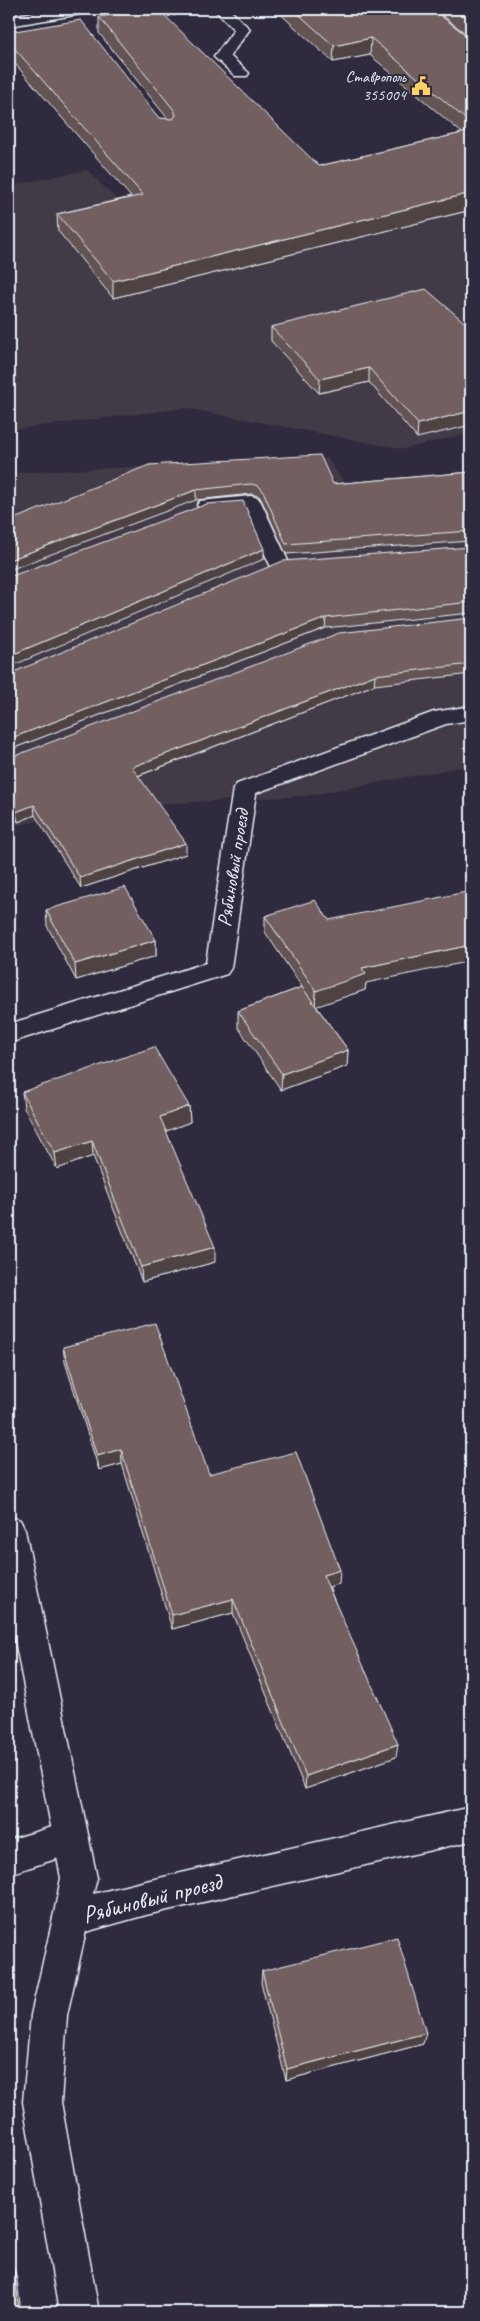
<svg xmlns="http://www.w3.org/2000/svg" width="480" height="2321" font-family="Caveat,sans-serif">
	<rect width="100%" height="100%" fill="#2f2a3d"/>
	<filter id="ink" filterUnits="userSpaceOnUse"><feTurbulence type="fractalNoise" baseFrequency=".02" numOctaves="2"/><feDisplacementMap in="SourceGraphic" scale="10" xChannelSelector="R" yChannelSelector="G"/><feConvolveMatrix kernelMatrix="1 2 1 2 8 2 1 2 1" color-interpolation-filters="sRGB"/></filter>
	<g filter="url(#ink)">
		<g fill="#433a47">
			<path d="M471,132v301l-68,16 -218,-41 -176,22v-244l78,-16 41,41z"/>
			<path d="M327,458l17,25 127,-11v293l-166,31 -189,10 -107,21v-354z"/>
		</g>
		<g fill="none" stroke-linecap="round" stroke-linejoin="round">
			<g stroke="#e8f1f8" stroke-width="3">
				<g id="service">
					<path d="M214,9h15l21,20 -20,27 19,17 -2,3h-12l-21,-19 20,-27z"/>
					<path d="M251,496l7,2 3,4 28,61 -4,4 -7,2 -7,-2 -27,-58 -37,2 -7,-2 -3,-4 3,-4z"/>
					<path d="M72,1821l12,5 5,12 -5,12 -75,24v-34z"/>
					<path d="M71,1900l13,5 5,13 -22,97 -6,87 38,210h-40l-36,-210 8,-87 22,-97 5,-13z"/>
				</g>
			</g>
			<g stroke="#e8f1f8" stroke-width="3">
				<g id="minor">
					<path d="M471,706v14l-25,4 -190,69 -25,175 -4,6 -218,69v-19l197,-61 27,-174 4,-5 197,-72z"/>
					<path d="M9,1516l11,4 5,10 72,348 -4,16 53,-13 325,-74v34l-325,74 -75,21 -13,-5 -5,-13 8,-40 -52,-269z"/>
				</g>
			</g>
			<g stroke="#e8f1f8" stroke-width="3">
				<path id="primary" d="M55,9h34l-8,5 -72,12v-10z"/>
			</g>
			<path stroke="#e8f1f8" stroke-width="2" stroke-dasharray="2.5 2.5" stroke-linecap="butt" d="M163,17l24,-4"/>
			<use href="#service" fill="#2f2a3d" fill-rule="evenodd"/>
			<use href="#minor" fill="#2f2a3d" fill-rule="evenodd"/>
			<use href="#primary" fill="#2f2a3d" fill-rule="evenodd"/>
		</g>
		<g fill="#635252" stroke="#e8f1f8">
			<path d="M275,9h157l34,26 3,1 -35,-27h37v201l-358,88 -55,-67 -1,-17 74,-17 -122,-140v-25l150,86 9,1 -69,-86v-16l220,149 143,-33 -92,-78 -37,7z"/>
			<path d="M271,327l200,1 -54,110 -48,-56 -50,11 -48,-52z"/>
			<path d="M149,465l184,19 138,-12v69l-185,13 -24,-53 -3,-5 -8,-2 -55,6z"/>
			<path d="M471,547v66l-146,15 -316,122v-76z"/>
			<path d="M471,618v56l-97,11 -236,91 48,78 -105,34 -46,-73 -17,7 -9,-9v-55z"/>
			<path d="M46,910l110,30v16l-80,24 -29,-54z"/>
			<path d="M265,916l101,67 -1,7 -49,16 32,44 -1,16 -66,24 -43,-63v-16l64,-24 -37,-55z"/>
			<path d="M22,1092l167,14 1,16 -24,9 49,131 -73,20 -49,-126 -36,13 -33,-61z"/>
			<path d="M63,1347l146,127 130,110 -10,3 67,170 -91,32 -72,-176 -61,16 -50,-165 -23,6 -34,-108z"/>
			<path d="M262,1971l161,73 -137,36 -25,-97z"/>
		</g>
		<g fill="#504242" stroke="#e8f1f8">
			<path d="M371,38l-1,17 -37,7 1,-16z"/>
			<path d="M471,193v17l-358,88v-17z"/>
			<path d="M369,368v14l-50,11 1,-14z"/>
			<path d="M471,411v14l-54,13 1,-14z"/>
			<path d="M196,490v10l-187,70v-10z"/>
			<path d="M264,549v10l-255,108v-11z"/>
			<path d="M326,618l-1,10 -316,122v-11z"/>
			<path d="M375,675l-1,10 -242,93v-11z"/>
			<path d="M34,805l1,10 -17,7 -2,-10z"/>
			<path d="M186,843v11l-105,34 -1,-10z"/>
			<path d="M156,940v16l-80,24 -1,-16z"/>
			<path d="M471,945v16l-105,22 -1,7 -50,17 1,-16 46,-23z"/>
			<path d="M348,1050l-1,16 -66,24 1,-16z"/>
			<path d="M189,1106l1,16 -29,11 -1,-16z"/>
			<path d="M92,1141l1,15 -36,13 -2,-16z"/>
			<path d="M215,1247v15l-73,20 -1,-15z"/>
			<path d="M121,1449l1,15 -23,6 -2,-14z"/>
			<path d="M340,1570l-1,14 -17,5 1,-14z"/>
			<path d="M233,1599v14l-61,16v-14z"/>
			<path d="M398,1744l-2,13 -91,32 1,-13z"/>
			<path d="M426,2033l-3,11 -137,36 1,-11z"/>
			<path d="M14,2268l3,11 4,33h-2z"/>
		</g>
		<g fill="#735f5f" stroke="#e8f1f8">
			<path d="M144,9h14l161,157 152,-35v62l-358,88 -56,-67 86,-19 -134,-153v-10l72,-12 78,98 14,1 3,-4 -2,-5 -75,-93z"/>
			<path d="M293,9h139l34,26 5,2v87l-100,-86 -37,8z"/>
			<path d="M456,9h15v12z"/>
			<path d="M426,289l45,39v83l-53,13 -49,-56 -49,11 -49,-52z"/>
			<path d="M320,455l13,29 138,-12v59l-185,13 -23,-53 -4,-5 -8,-2 -55,6 -187,70v-39l140,-56z"/>
			<path d="M243,501l21,48 -255,107v-79l198,-73z"/>
			<path d="M471,547v55l-145,16 -317,121v-65l274,-113z"/>
			<path d="M471,618v46l-96,11 -243,92 54,76 -106,35 -46,-73 -18,7 -7,-8v-46l330,-125z"/>
			<path d="M125,887l31,53 -81,24 -29,-54z"/>
			<path d="M471,891v54l-109,23 4,6 -50,17 -51,-75 50,-16 14,20z"/>
			<path d="M302,987l46,63 -66,24 -44,-63z"/>
			<path d="M154,1047l35,59 -29,11 55,130 -74,20 -49,-126 -37,12 -33,-61z"/>
			<path d="M155,1323l54,151 87,-22 44,118 -17,5 75,169 -92,32 -73,-177 -61,16 -51,-166 -24,7 -34,-109z"/>
			<path d="M397,1937l29,96 -139,36 -25,-98z"/>
			<path d="M9,2264l5,4 5,44h-10z"/>
		</g>
	</g>
	<defs>
		<g id="civic-bare" transform="scale(1.5)"><path d="M-.6-6.5H3V-4.5H.6V-3L4-1V1h2V6H-6V1h2V-1L-.6-3ZM-1.2 2.5V6h2.4V2.5Z" fill="#ffd166" stroke="#2f2a3d" stroke-width="2.5" paint-order="stroke"/></g>
	</defs>
	<g fill-rule="evenodd">
		<use href="#civic-bare" x="421" y="86"/>
	</g>
	<g text-anchor="middle" dominant-baseline="central" stroke-width="4" stroke-linejoin="round" paint-order="stroke">
		<g font-size="16" fill="#e8f1f8" stroke="#2f2a3d" text-anchor="end">
			<text x="406" y="77">Ставрополь<tspan x="406" dy="18">355004</tspan></text>
		</g>
		<g font-size="20" fill="#e8f1f8" stroke="#2f2a3d">
			<text transform="translate(233 868) rotate(-81)">Рябиновый проезд</text>
		</g>
		<g font-size="24" fill="#e8f1f8" stroke="#2f2a3d">
			<text transform="translate(152 1898) rotate(-14)">Рябиновый проезд</text>
		</g>
	</g>
	<rect width="480" height="2321" fill="none" stroke="#2f2a3d" stroke-width="30"/>
	<rect x="15" y="15" width="450" height="2291" fill="none" stroke="#e8f1f8" stroke-width="2" filter="url(#ink)"/>
</svg>
